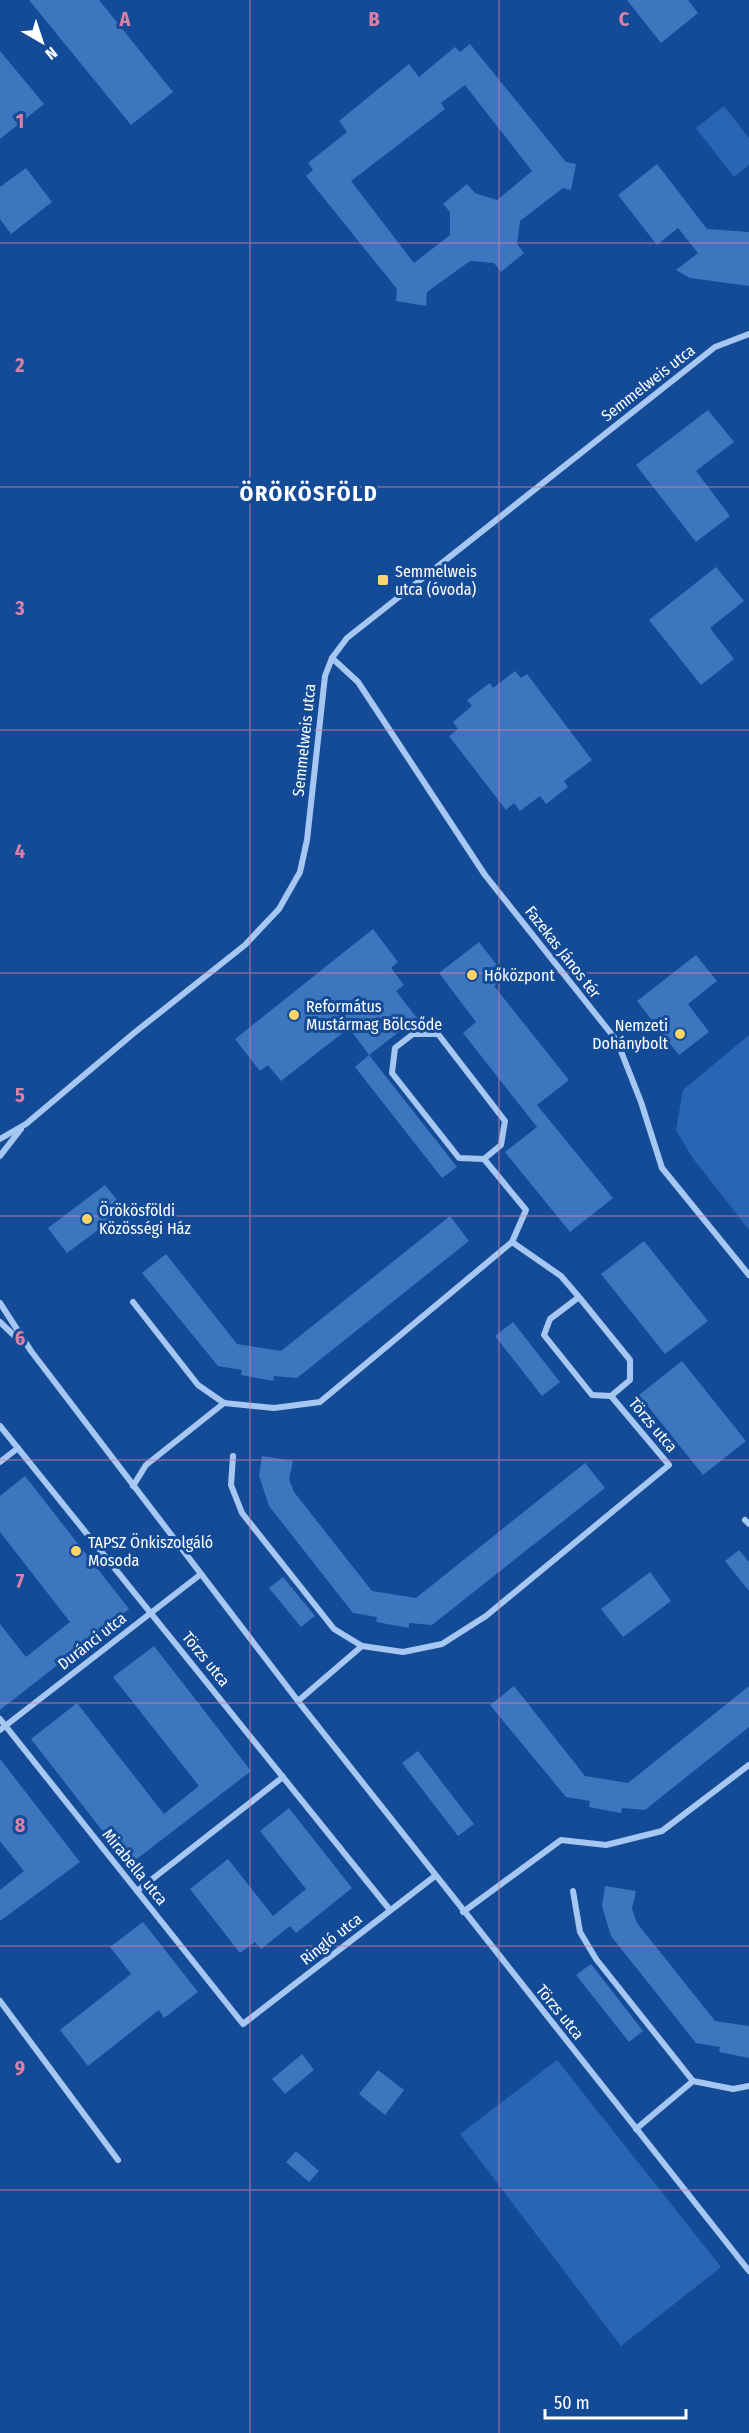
<svg xmlns="http://www.w3.org/2000/svg" width="749" height="2433" font-family="'Fira Sans Condensed',sans-serif">
	<rect width="100%" height="100%" fill="#144b96"/>
	<g fill="#2865b5">
		<path d="M724,106l25,32v27l-15,12 -38,-49z"/>
		<path d="M749,1035v195l-57,-73 -16,-27 7,-40z"/>
		<path d="M557,2060l164,207 -100,79 -161,-212z"/>
	</g>
	<g fill="#3d75be" fill-rule="evenodd">
		<path d="M29,0h70l74,92 -42,33z"/>
		<path d="M627,0h61l10,13 -37,30z"/>
		<path d="M470,44l96,118 10,2 -5,26 -8,-2 -43,33 -3,23 7,9 -23,19 -7,-9 -24,-2 -43,31 -1,14 -30,-5 1,-12 -91,-113 7,-6 -5,-7 39,-31 -8,-11 70,-57 10,13 36,-30 5,5zM465,85l67,86 -35,29 -22,-7 -8,-9 -24,20 7,8v23l-36,28 -63,-82 94,-72 -4,-6z"/>
		<path d="M0,51l44,53 -44,35z"/>
		<path d="M657,164l50,65 42,3v54l-59,-8 -14,-8 22,-17 -20,-25 -21,17 -39,-50z"/>
		<path d="M26,168l26,34 -41,32 -11,-15v-32z"/>
		<path d="M708,410l26,32 -38,29 34,45 -34,26 -60,-77z"/>
		<path d="M716,567l28,34 -34,27 24,31 -33,26 -52,-65z"/>
		<path d="M515,671l6,7 6,-4 65,86 -28,21 4,6 -22,17 -6,-8 -20,15 -6,-8 -8,7 -57,-74 9,-7 -5,-7 19,-16 -5,-6 23,-17 3,5z"/>
		<path d="M373,929l25,33 -7,6 13,17 -8,6 21,27 -48,37 -20,-27 -68,53 -13,-16 -8,6 -25,-32z"/>
		<path d="M479,942l27,35 -12,9 75,94 -32,25 76,93 -43,34 -65,-80 32,-25 -74,-94 13,-11 -37,-49z"/>
		<path d="M696,955l21,26 -29,23 21,28 -30,23 -42,-54z"/>
		<path d="M369,1055l88,112 -15,11 -87,-111z"/>
		<path d="M105,1185l20,25 -58,43 -19,-25z"/>
		<path d="M450,1216l19,25 -172,137 -23,-2 -1,5 -32,-6 1,-5 -24,-4 -76,-93 24,-19 71,90 44,7z"/>
		<path d="M644,1241l64,80 -43,33 -64,-80z"/>
		<path d="M513,1322l47,60 -18,14 -47,-60z"/>
		<path d="M682,1361l64,80 -43,34 -64,-80z"/>
		<path d="M262,1456l31,5 -4,18 5,13 78,99 44,7 169,-135 20,25 -173,137 -23,-2v5l-33,-6 1,-5 -24,-4 -84,-107 -10,-30z"/>
		<path d="M25,1476l104,133 -129,101v-86l26,33 44,-35 -70,-90v-36z"/>
		<path d="M739,1550l10,12v29l-24,-30z"/>
		<path d="M650,1572l21,29 -48,36 -22,-28z"/>
		<path d="M283,1577l32,39 -14,11 -32,-39z"/>
		<path d="M154,1646l97,125 -122,94 -98,-126 46,-36 87,111 35,-28 -86,-109z"/>
		<path d="M514,1686l71,90 43,7 121,-97v41l-104,83 -23,-2 -1,5 -32,-6 1,-6 -24,-4 -76,-92z"/>
		<path d="M418,1751l56,73 -16,12 -56,-73z"/>
		<path d="M0,1759l80,103 -80,59v-31l24,-19 -24,-30z"/>
		<path d="M289,1808l63,80 -56,45 -6,-7 -29,23 -6,-7 -15,11 -50,-64 38,-30 45,57 33,-27 -46,-58z"/>
		<path d="M605,1886l31,5 -4,18 5,14 78,98 34,5v32l-30,-6 1,-5 -24,-4 -85,-107 -9,-30z"/>
		<path d="M143,1922l55,70 -34,26 -5,-8 -71,56 -28,-36 71,-56 -21,-27z"/>
		<path d="M591,1964l52,67 -14,11 -53,-67z"/>
		<path d="M302,2054l12,16 -29,24 -13,-15z"/>
		<path d="M378,2070l26,20 -19,25 -26,-21z"/>
		<path d="M296,2151l23,20 -10,11 -23,-20z"/>
	</g>
	<g fill="none" stroke-linecap="round" stroke-linejoin="round">
		<g stroke="#a5c7f2" stroke-width="6">
			<path d="M332,658l26,24 127,193 132,166 24,61 21,66 87,107"/>
			<path d="M0,1139l26,-15 108,-91 111,-88 34,-36 21,-37 7,-32 18,-164 7,-18 15,-20 368,-291 34,-13"/>
			<path d="M0,1156l21,-27"/>
			<path d="M484,1159l-25,-1 -67,-85 3,-25 18,-14h25l67,87 -4,24 -17,14 42,51 -14,32 49,34 18,21 51,63v20l-19,16 -19,-1 -48,-60 6,-16 29,-22"/>
			<path d="M133,1302l65,83 26,18 50,5 46,-6 192,-160"/>
			<path d="M0,1303l31,48 267,350 451,570"/>
			<path d="M0,1322l23,22"/>
			<path d="M0,1426l390,484"/>
			<path d="M233,1456l-2,29 11,28 92,116 28,17 41,6 39,-8 44,-28 183,-151 -58,-69"/>
			<path d="M0,1462l18,-14"/>
			<path d="M133,1486l13,-21 78,-62"/>
			<path d="M745,1520l4,4"/>
			<path d="M298,1701l64,-55"/>
			<path d="M0,1719l243,305 192,-148"/>
			<path d="M0,1730l201,-156"/>
			<path d="M137,1891l146,-114"/>
			<path d="M573,1891l7,41 16,27 97,122"/>
			<path d="M463,1912l98,-72 45,5 56,-14 87,-66"/>
			<path d="M0,2001l118,159"/>
			<path d="M636,2129l57,-48 40,8 16,-3"/>
		</g>
	</g>
	<path fill="none" stroke="#dd80a5" stroke-width="1.5" stroke-opacity="0.55" d="M250,0v2433M499,0v2433M0,243h749M0,487h749M0,730h749M0,973h749M0,1216h749M0,1460h749M0,1703h749M0,1946h749M0,2190h749"/>
	<g fill="#ffd566" stroke="#144b96" stroke-width="2">
		<rect x="377" y="574" width="12" height="12" rx="3"/>
		<circle cx="472" cy="975" r="6"/>
		<circle cx="294" cy="1015" r="6"/>
		<circle cx="680" cy="1034" r="6"/>
		<circle cx="87" cy="1219" r="6"/>
		<circle cx="76" cy="1551" r="6"/>
	</g>
	<g text-anchor="middle" dominant-baseline="central" stroke-width="6" stroke-linejoin="round" paint-order="stroke">
		<g font-size="16" fill="#fff" stroke="#144b96">
			<text transform="translate(648 383) rotate(-38)">Semmelweis utca</text>
			<text transform="translate(304 740) rotate(-84)">Semmelweis utca</text>
			<text transform="translate(563 952) rotate(52)">Fazekas János tér</text>
			<text transform="translate(653 1425) rotate(50)">Törzs utca</text>
			<text transform="translate(92 1641) rotate(-38)">Duránci utca</text>
			<text transform="translate(206 1659) rotate(51)">Törzs utca</text>
			<text transform="translate(135 1867) rotate(51)">Mirabella utca</text>
			<text transform="translate(331 1939) rotate(-38)">Ringló utca</text>
			<text transform="translate(560 2012) rotate(51)">Törzs utca</text>
		</g>
		<g font-size="16" fill="#fff" stroke="#144b96" text-anchor="start">
			<text x="395" y="571">Semmelweis<tspan x="395" dy="18">utca (óvoda)</tspan></text>
			<text x="484" y="975">Hőközpont</text>
			<text x="306" y="1006">Református<tspan x="306" dy="18">Mustármag Bölcsőde</tspan></text>
			<text x="668" y="1025" text-anchor="end">Nemzeti<tspan x="668" dy="18">Dohánybolt</tspan></text>
			<text x="99" y="1210">Örökösföldi<tspan x="99" dy="18">Közösségi Ház</tspan></text>
			<text x="88" y="1542">TAPSZ Önkiszolgáló<tspan x="88" dy="18">Mosoda</tspan></text>
		</g>
		<g font-size="22" font-weight="bold" letter-spacing="1.5" fill="#fff" stroke="#144b96">
			<text x="309" y="493">ÖRÖKÖSFÖLD</text>
		</g>
	</g>
	<g font-size="20" text-anchor="middle" font-weight="bold" fill="#dd80a5" stroke="#144b96" stroke-width="6" stroke-linejoin="round" paint-order="stroke">
		<text x="125" y="26">A</text>
		<text x="374" y="26">B</text>
		<text x="624" y="26">C</text>
		<text x="20" y="128">1</text>
		<text x="20" y="372">2</text>
		<text x="20" y="615">3</text>
		<text x="20" y="858">4</text>
		<text x="20" y="1102">5</text>
		<text x="20" y="1345">6</text>
		<text x="20" y="1588">7</text>
		<text x="20" y="1832">8</text>
		<text x="20" y="2075">9</text>
	</g>
	<g transform="translate(42 42) rotate(141)" stroke="#144b96" stroke-width="4.5" paint-order="stroke">
	<path d="M0-4.5L10 22L0 15L-10 22Z" fill="#ffffff"/>
	<text y="-9" font-size="16" font-weight="bold" text-anchor="middle" fill="#ffffff">N</text>
	</g>
	<path d="M545 2409v9h141v-9" fill="none" stroke="#ffffff" stroke-width="3"/>
	<text x="554" y="2409" font-size="18" fill="#ffffff" stroke="#144b96" stroke-width="4.5" paint-order="stroke">50 m</text>
</svg>
